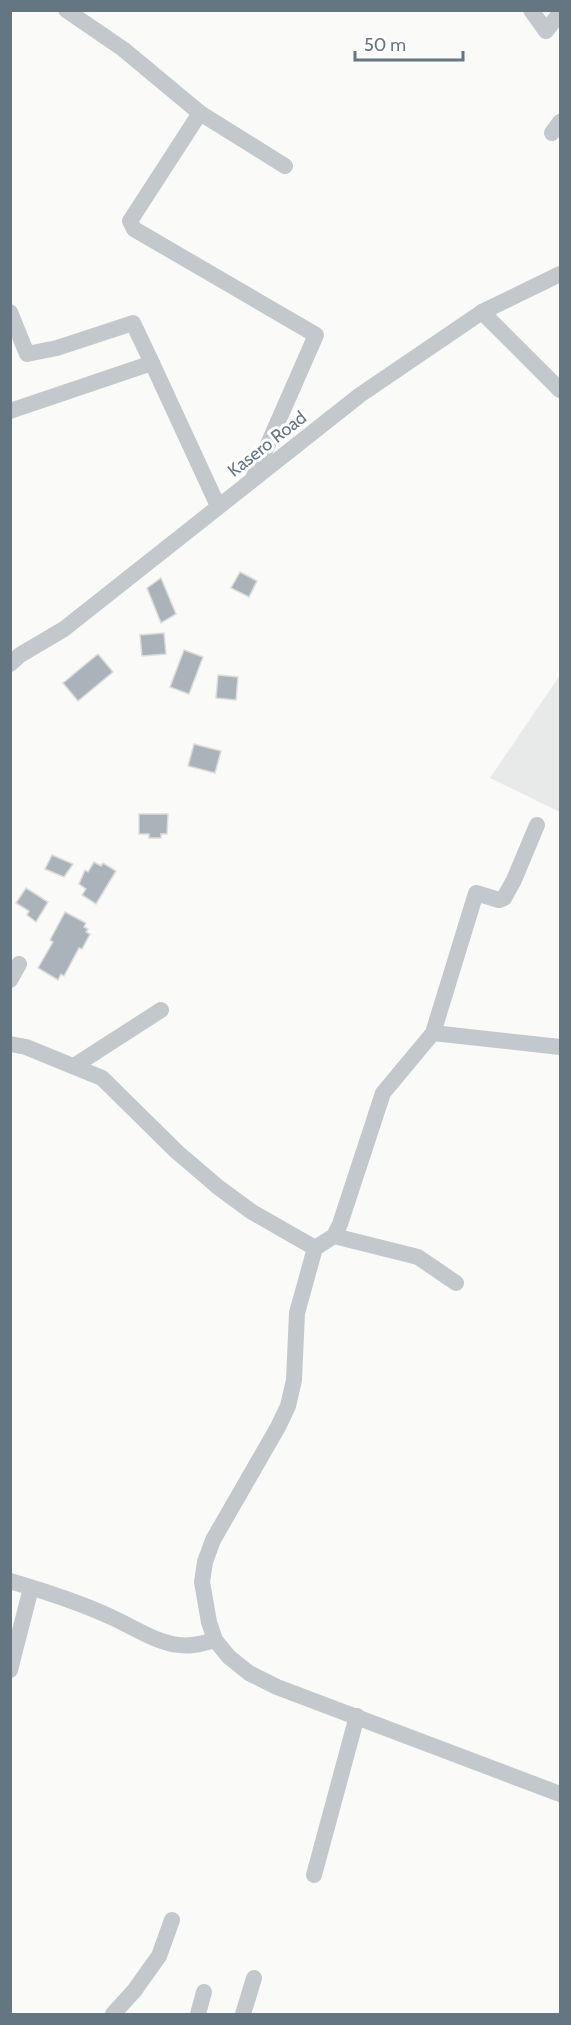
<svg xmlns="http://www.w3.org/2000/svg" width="571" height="2025" font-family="Cabin,sans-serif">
	<rect width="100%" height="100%" fill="#fafaf8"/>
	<path fill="#e8e9e9" d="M560,675v137l-70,-34z"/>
	<g fill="#aab3b9" stroke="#dcdcda" stroke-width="1.5">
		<path d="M240,572l17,9 -8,16 -18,-9z"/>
		<path d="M161,578l15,36 -15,9 -14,-35z"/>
		<path d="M164,633l2,21 -24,2 -2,-21z"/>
		<path d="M184,650l19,7 -14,37 -19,-7z"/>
		<path d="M98,654l15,18 -35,29 -15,-18z"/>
		<path d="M218,675l20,2 -2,23 -20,-2z"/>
		<path d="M194,744l27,7 -6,22 -27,-7z"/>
		<path d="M139,814h29l-1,20h-6v4h-12v-4h-10z"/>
		<path d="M52,855l21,9 -9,13 -19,-8z"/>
		<path d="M94,862l7,4 2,-3 13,8 -20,33 -14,-9 4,-6 -7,-5 6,-14 3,2z"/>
		<path d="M26,888l22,14 -12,20 -9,-7 2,-4 -13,-8z"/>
		<path d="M65,912l21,11 -2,4 4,2 -2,3 4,2 -8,15 -3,-1 -15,28 -3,-2 -3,6 -20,-12 15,-26 -3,-2z"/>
	</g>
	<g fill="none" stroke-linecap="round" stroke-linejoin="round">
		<g stroke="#c3c8cc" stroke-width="16">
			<path d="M66,10l57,39 77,64 85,53"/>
			<path d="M531,10l15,21 14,-18"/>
			<path d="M200,113l-70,108 4,8 182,106 -62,141"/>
			<path d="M552,133l8,-11"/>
			<path d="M10,312l17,42 30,-6 76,-25 19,40"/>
			<path d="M482,312l78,78"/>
			<path d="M10,411l142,-48 66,143"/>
			<path d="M10,664l10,-9 44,-26 296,-234 122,-83 78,-38"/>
			<path d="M537,825l-23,55 -10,18 -5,2 -23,-7 -43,140 -50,60 -43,131 -6,12 -19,12 -18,65 -3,67 -6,26 -10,21 -65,113 -8,22 -3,20 7,40 6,18 14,17 20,16 28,14 283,107"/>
			<path d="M10,980l9,-16"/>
			<path d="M433,1033l127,14"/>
			<path d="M10,1044l16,3 76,31 74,73 42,36 34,25 63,36"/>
			<path d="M74,1066l87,-56"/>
			<path d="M334,1236l84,21 38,26"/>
			<path d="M10,1581c34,10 69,21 101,36 25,11 53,32 82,28 7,-1 15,-3 22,-5"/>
			<path d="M10,1670l21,-82"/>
			<path d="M314,1875l43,-159"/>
			<path d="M113,2014l21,-23 25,-35 13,-36"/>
			<path d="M198,2014l6,-22"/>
			<path d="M243,2014l11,-36"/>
		</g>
	</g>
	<g text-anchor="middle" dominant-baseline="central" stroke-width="6" stroke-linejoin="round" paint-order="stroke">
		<g font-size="18" fill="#657683" stroke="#fff">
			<text transform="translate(267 444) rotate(-38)">Kasero Road</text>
		</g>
	</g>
	<rect width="571" height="2025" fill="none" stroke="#657683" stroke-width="24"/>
	<path d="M355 51v9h108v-9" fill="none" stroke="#657683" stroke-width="3"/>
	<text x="364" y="51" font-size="18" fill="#657683" stroke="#ffffff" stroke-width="4.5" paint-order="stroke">50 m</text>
</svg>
